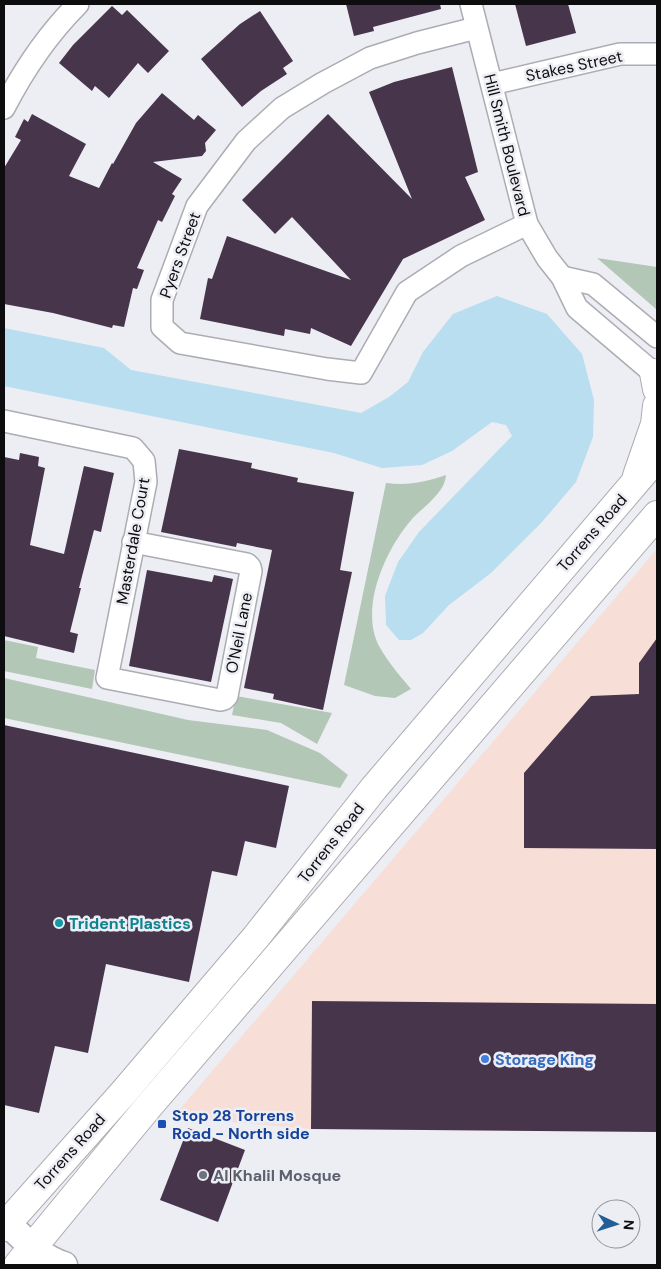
<svg xmlns="http://www.w3.org/2000/svg" width="661" height="1269" font-family="'DM Sans',sans-serif">
	<rect width="100%" height="100%" fill="#ededf4"/>
	<path fill="#f7ded6" d="M657,549v583l-346,-3 -138,-12z"/>
	<g fill="#b3c7b6">
		<path d="M597,258l60,9 -1,42z"/>
		<path d="M446,475c-1,18 -22,31 -34,44 -26,30 -53,88 -33,127 9,16 21,30 32,43l-16,9 -20,-2 -31,-11 42,-202c22,3 39,-1 60,-8z"/>
		<path d="M4,640l34,7 -2,11 59,12 -3,19 -88,-18z"/>
		<path d="M4,678l184,42 79,10 53,23 28,22 -8,13 -336,-70z"/>
		<path d="M236,696l96,17 -15,31 -36,-21 -49,-8z"/>
	</g>
	<path fill="#b8deef" d="M497,296l50,18 35,40 12,46 -1,37 -17,45 -34,40 -51,51 -42,32 -26,28 -12,7h-12l-13,-15 -1,-29 13,-34 21,-30 93,-96 -6,-11 -14,-3 -40,29 -30,14 -40,3 -48,-15 -330,-67v-58l100,20 27,22 230,43 28,-16 19,-15 15,-30 30,-38z"/>
	<g fill="#47354c">
		<path d="M346,4h94l1,5 -68,18 1,4 -20,5z"/>
		<path d="M515,4h53l8,29 -50,13z"/>
		<path d="M112,6l10,9 5,-5 42,41 -21,22 -10,-10 -29,35 -14,-12 -3,5 -33,-28 14,-18z"/>
		<path d="M260,11l33,50 -10,7 4,6 -26,17 -19,16 -41,-48 39,-35z"/>
		<path d="M452,67l26,105 -13,5 20,43 -82,39 -52,87 -40,-18 -1,6 -25,-5 -1,7 -84,-17 8,-41 4,1 15,-43 124,44 -59,-63 -17,17 -33,-34 86,-86 84,85 -43,-107 25,-10z"/>
		<path d="M162,93l32,27 4,-5 18,15 -11,13 1,8 -4,5 -49,6 29,17 -10,15 3,2 -13,26 -4,-2 -21,48 7,2 -7,19 -4,-1 -9,39 -11,-2 -1,3 -59,-15 -49,-9v-136l17,-28 -6,-3 9,-18 4,3 4,-8 54,30 -17,32 30,12 13,-25 1,1 23,-41z"/>
		<path d="M179,449l73,14 -1,5 47,10 -1,4 57,10 -14,78 12,2 -29,138 -50,-11 1,-5 -30,-6 28,-138 -35,-7 -1,4 -75,-15z"/>
		<path d="M20,453l19,4 -1,9 7,2 -15,77 34,9 20,-88 30,7 -13,59 -7,-2 -15,58h2l-11,44 8,2 -4,19 -70,-17v-179l15,3z"/>
		<path d="M147,570l65,12 2,-7 19,4 -22,103 -82,-16z"/>
		<path d="M657,638v211l-133,-1v-75l67,-77 48,-2v-31z"/>
		<path d="M4,725l285,61 -13,62 -31,-7 -8,35 -25,-5 -23,111 -83,-18 -18,89 -33,-7 -16,67 -35,-8z"/>
		<path d="M312,1001l345,3v128l-346,-3z"/>
		<path d="M188,1128l57,22 -27,72 -58,-22z"/>
	</g>
	<g fill="none" stroke-linecap="round" stroke-linejoin="round">
		<g stroke="#acacb3" stroke-width="24">
			<g id="minor">
				<path d="M471,4l56,220 20,34 15,19 15,31 80,68"/>
				<path d="M476,28l-59,15 -47,15 -47,25 -41,25 -36,33 -49,65 -35,94v27l18,16 147,26 34,4 46,-81 54,-36 66,-32"/>
				<path d="M492,84l128,-30h37"/>
				<path d="M4,108c19,-37 44,-74 74,-104"/>
				<path d="M562,277l31,7 64,53"/>
				<path d="M4,421l129,27 11,13 2,21 -39,196 113,22 4,-1 3,-3 24,-125 -1,-4 -3,-3 -114,-22"/>
			</g>
		</g>
		<g stroke="#acacb3" stroke-width="29">
			<path id="tertiary" d="M7,1223c18,17 34,35 57,42"/>
		</g>
		<g stroke="#acacb3" stroke-width="30">
			<g id="secondary">
				<path d="M654,373l3,16"/>
				<path d="M637,476l18,-52 2,-18"/>
				<path d="M4,1227l120,-135 132,-155 118,-149 283,-331"/>
				<path d="M18,1265l130,-158 509,-592"/>
			</g>
		</g>
		<use href="#minor" stroke="#fff" stroke-width="21"/>
		<use href="#tertiary" stroke="#fff" stroke-width="26"/>
		<use href="#secondary" stroke="#fff" stroke-width="28"/>
	</g>
	<circle fill="#0f9aa8" stroke="#ededf4" stroke-width="2" cx="59" cy="923" r="5"/>
	<circle fill="#3f7fe0" stroke="#ededf4" stroke-width="2" cx="485" cy="1059" r="5"/>
	<rect fill="#1a4fb4" stroke="#ededf4" stroke-width="2" x="157" y="1119" width="10" height="10" rx="2.5"/>
	<circle fill="#6b7280" stroke="#ededf4" stroke-width="2" cx="203" cy="1175" r="5"/>
	<g text-anchor="middle" dominant-baseline="central" stroke-width="5" stroke-linejoin="round" paint-order="stroke">
		<g font-size="16" fill="#0d0d10" stroke="#ededf4">
			<text transform="translate(574 66) rotate(-12)">Stakes Street</text>
			<text transform="translate(507 145) rotate(76)">Hill Smith Boulevard</text>
			<text transform="translate(180 255) rotate(-70)">Pyers Street</text>
			<text transform="translate(592 533) rotate(-49)">Torrens Road</text>
			<text transform="translate(133 541) rotate(-80)">Masterdale Court</text>
			<text transform="translate(239 633) rotate(-79)">O'Neil Lane</text>
			<text transform="translate(331 843) rotate(-52)">Torrens Road</text>
			<text transform="translate(70 1152) rotate(-48)">Torrens Road</text>
		</g>
		<g font-size="16" font-weight="bold" fill="#0d838f" stroke="#ededf4" text-anchor="start">
			<text x="69" y="923">Trident Plastics</text>
		</g>
		<g font-size="16" font-weight="bold" fill="#366cbe" stroke="#ededf4" text-anchor="start">
			<text x="495" y="1059">Storage King</text>
		</g>
		<g font-size="16" font-weight="bold" fill="#164399" stroke="#ededf4" text-anchor="start">
			<text x="172" y="1115">Stop 28 Torrens<tspan x="172" dy="18">Road - North side</tspan></text>
		</g>
		<g font-size="16" font-weight="bold" fill="#5b616d" stroke="#ededf4" text-anchor="start">
			<text x="213" y="1175">Al Khalil Mosque</text>
		</g>
	</g>
	<rect width="661" height="1269" fill="none" stroke="#0d0d10" stroke-width="10"/>
	<g transform="translate(616 1224) rotate(94)"><circle r="24" fill="#ededf4" stroke="#939399"/>
	<path d="M0-4L9 19L0 12L-9 19Z" fill="#235f96"/>
	<text y="-8" font-size="14" font-weight="bold" text-anchor="middle" fill="#0d0d10">N</text>
	</g>
</svg>
